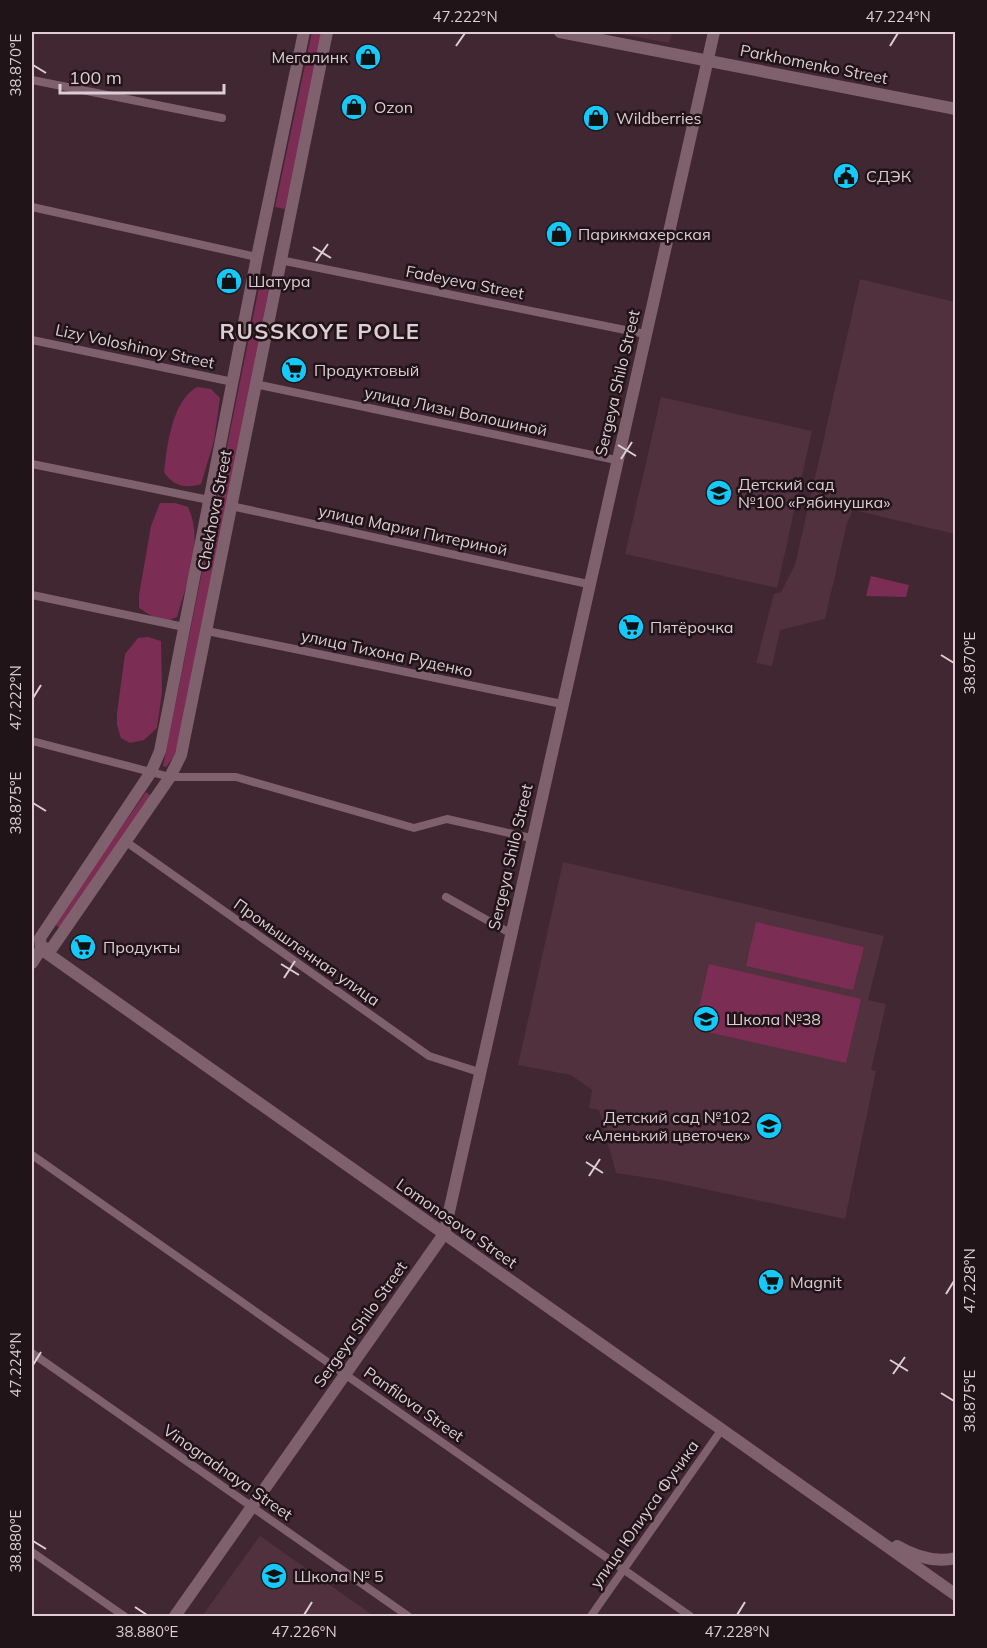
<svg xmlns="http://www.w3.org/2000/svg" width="987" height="1648" font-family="Mulish,sans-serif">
	<rect width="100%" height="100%" fill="#412731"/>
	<g fill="#50313d">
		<path d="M609,32h63l-3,11z"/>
		<path d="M860,279l95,23v232l-102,-24 -6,13 -22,96 -45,11 -8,36 -16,-3 18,-69 7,-2 14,-27z"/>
		<path d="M661,397l151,34 -35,157 -152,-34z"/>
		<path d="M563,862l321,74 -16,64 18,4 -15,66 5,1 -31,148 -183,-39 -46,-7 -17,-63 -10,-2 3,-18 -21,-15 -53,-10z"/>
		<path d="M260,1536l114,80h-172z"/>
	</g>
	<g fill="#7c2d53">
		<path d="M312,32h10l-37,177 -10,-2z"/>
		<path d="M261,277l10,1 -92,462 -5,16 -8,11 -3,-1z"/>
		<path d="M197,387l14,2 9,9 -6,43 -13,43c-16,5 -28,2 -37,-12 3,-27 8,-71 33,-85z"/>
		<path d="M160,503h15l13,4c16,34 -1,76 -11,110l-14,6 -24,-15v-13l12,-69z"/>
		<path d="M871,576l38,9 -3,12 -40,-1z"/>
		<path d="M148,637l13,4 1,51 -5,36 -13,12 -14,3 -9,-5 -4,-13v-12l8,-59 13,-16z"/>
		<path d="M146,792l5,4 -91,132 -6,-4z"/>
		<path d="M756,922l108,25 -11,43 -107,-24z"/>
		<path d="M709,964l152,35 -15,64 -152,-34z"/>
	</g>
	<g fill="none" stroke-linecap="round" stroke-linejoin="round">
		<g stroke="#7f616d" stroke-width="8">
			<path d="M32,80l190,38"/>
			<path d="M32,207l225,50"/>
			<path d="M280,260l365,74"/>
			<path d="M32,340l201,42"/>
			<path d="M255,384l361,76"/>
			<path d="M32,464l177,36"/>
			<path d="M231,506l357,78"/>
			<path d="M32,595l152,32"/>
			<path d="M207,631l355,73"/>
			<path d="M32,741l138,36h66l178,51 33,-9 84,19"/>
			<path d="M125,841l304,215 50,16"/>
			<path d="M446,897l64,36"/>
			<path d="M32,1155l658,461"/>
			<path d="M32,1353l376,263"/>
			<path d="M32,1552l92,64"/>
			<path d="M591,1616l131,-187"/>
		</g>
		<g stroke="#7f616d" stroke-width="12">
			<path d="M560,32l396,77"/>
			<path d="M41,949l915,646"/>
			<path d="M41,949l11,-1 118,-171 11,-22 146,-723"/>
			<path d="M32,963l9,-14 -1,-11 111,-166 9,-21 97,-494 47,-225"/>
			<path d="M897,1546c17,10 38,17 59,12"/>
			<path d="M175,1616l269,-382 270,-1202"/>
		</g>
	</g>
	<path fill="none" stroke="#decdd3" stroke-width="2" d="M456,46l9,-13M890,46l8,-13M33,65l13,8M313,247l18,11M316,261l12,-17M618,445l18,11M621,459l11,-17M941,655l13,8M33,698l8,-13M33,803l13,8M281,964l18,11M284,978l11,-17M586,1162l17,11M589,1176l11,-17M946,1294l8,-13M890,1360l18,11M33,1365l8,-13M893,1374l12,-17M941,1393l13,8M33,1541l13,8M135,1607l12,8M304,1615l8,-13M737,1615l8,-13"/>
	<defs>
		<g id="shop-disc" transform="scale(1.35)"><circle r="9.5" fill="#14cafb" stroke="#201419"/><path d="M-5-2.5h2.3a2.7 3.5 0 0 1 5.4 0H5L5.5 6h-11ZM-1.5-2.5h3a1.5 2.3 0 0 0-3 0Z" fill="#111"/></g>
		<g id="civic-disc" transform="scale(1.35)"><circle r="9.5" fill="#14cafb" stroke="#201419"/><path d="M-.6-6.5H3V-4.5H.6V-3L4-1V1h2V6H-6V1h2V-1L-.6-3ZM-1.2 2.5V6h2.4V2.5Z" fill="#111"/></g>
		<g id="supermarket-disc" transform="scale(1.35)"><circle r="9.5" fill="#14cafb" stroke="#201419"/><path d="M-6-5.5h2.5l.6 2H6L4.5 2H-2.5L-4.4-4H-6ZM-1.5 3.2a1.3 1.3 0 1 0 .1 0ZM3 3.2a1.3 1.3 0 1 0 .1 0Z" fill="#111"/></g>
		<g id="school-disc" transform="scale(1.35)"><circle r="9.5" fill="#14cafb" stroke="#201419"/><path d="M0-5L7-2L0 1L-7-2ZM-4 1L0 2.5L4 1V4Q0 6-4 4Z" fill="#111"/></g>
	</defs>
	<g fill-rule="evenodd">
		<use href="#shop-disc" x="368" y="57"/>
		<use href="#shop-disc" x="354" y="107"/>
		<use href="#shop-disc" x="596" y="118"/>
		<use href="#civic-disc" x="846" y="176"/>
		<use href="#shop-disc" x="559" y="234"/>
		<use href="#shop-disc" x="229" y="281"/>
		<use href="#supermarket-disc" x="294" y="370"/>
		<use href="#school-disc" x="719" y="493"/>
		<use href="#supermarket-disc" x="631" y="627"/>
		<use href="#supermarket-disc" x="83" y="947"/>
		<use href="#school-disc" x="706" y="1019"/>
		<use href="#school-disc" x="769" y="1126"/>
		<use href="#supermarket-disc" x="771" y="1282"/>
		<use href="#school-disc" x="274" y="1576"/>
	</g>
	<g text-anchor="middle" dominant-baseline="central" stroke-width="5" stroke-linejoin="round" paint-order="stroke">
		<g font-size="16" fill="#decdd3" stroke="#201419" text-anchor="start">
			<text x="348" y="57" text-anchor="end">Мегалинк</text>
			<text x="374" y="107">Ozon</text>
			<text x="616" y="118">Wildberries</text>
			<text x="866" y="176">СДЭК</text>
			<text x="578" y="234">Парикмахерская</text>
			<text x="248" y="281">Шатура</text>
			<text x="314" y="370">Продуктовый</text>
			<text x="738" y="484">Детский сад<tspan x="738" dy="18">№100 «Рябинушка»</tspan></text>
			<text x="650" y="627">Пятёрочка</text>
			<text x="103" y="947">Продукты</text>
			<text x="726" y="1019">Школа №38</text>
			<text x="750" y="1117" text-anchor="end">Детский сад №102<tspan x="750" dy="18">«Аленький цветочек»</tspan></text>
			<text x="790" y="1282">Magnit</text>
			<text x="294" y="1576">Школа № 5</text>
		</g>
		<g font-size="16" fill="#decdd3" stroke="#201419">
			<text transform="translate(814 64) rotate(11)">Parkhomenko Street</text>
			<text transform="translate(465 282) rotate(11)">Fadeyeva Street</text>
			<text transform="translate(135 346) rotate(12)">Lizy Voloshinoy Street</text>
			<text transform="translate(617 383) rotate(-77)">Sergeya Shilo Street</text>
			<text transform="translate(456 411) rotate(12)">улица Лизы Волошиной</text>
			<text transform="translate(214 510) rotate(-79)">Chekhova Street</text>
			<text transform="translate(413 530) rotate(12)">улица Марии Питериной</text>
			<text transform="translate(387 653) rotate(12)">улица Тихона Руденко</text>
			<text transform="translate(510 857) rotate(-77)">Sergeya Shilo Street</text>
			<text transform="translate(307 952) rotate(35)">Промышленная улица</text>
			<text transform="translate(457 1223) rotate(35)">Lomonosova Street</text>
			<text transform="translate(360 1324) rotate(-55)">Sergeya Shilo Street</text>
			<text transform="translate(414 1404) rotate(35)">Panfilova Street</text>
			<text transform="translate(228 1472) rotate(35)">Vinogradnaya Street</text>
			<text transform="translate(644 1514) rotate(-55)">улица Юлиуса Фучика</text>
		</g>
		<g font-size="22" font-weight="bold" letter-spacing="1.5" fill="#decdd3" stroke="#201419">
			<text x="320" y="331">RUSSKOYE POLE</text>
		</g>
	</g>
	<rect width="987" height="1648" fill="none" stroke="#201419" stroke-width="66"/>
	<path d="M60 84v9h164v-9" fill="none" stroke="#decdd3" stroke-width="3"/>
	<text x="69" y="84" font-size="18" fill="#decdd3" stroke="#201419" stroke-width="4.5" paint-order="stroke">100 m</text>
	<rect x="33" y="33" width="921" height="1582" fill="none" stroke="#decdd3" stroke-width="2"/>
	<g font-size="15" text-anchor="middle" fill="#decdd3">
		<text x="465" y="22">47.222°N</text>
		<text x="898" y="22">47.224°N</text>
		<text transform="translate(16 65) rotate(-90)" y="5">38.870°E</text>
		<text transform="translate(970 663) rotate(-90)" y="5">38.870°E</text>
		<text transform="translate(16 698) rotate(-90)" y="5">47.222°N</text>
		<text transform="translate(16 803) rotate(-90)" y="5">38.875°E</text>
		<text transform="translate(970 1281) rotate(-90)" y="5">47.228°N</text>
		<text transform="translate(16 1365) rotate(-90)" y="5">47.224°N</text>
		<text transform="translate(970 1401) rotate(-90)" y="5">38.875°E</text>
		<text transform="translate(16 1541) rotate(-90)" y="5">38.880°E</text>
		<text x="147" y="1637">38.880°E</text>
		<text x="304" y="1637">47.226°N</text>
		<text x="737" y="1637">47.228°N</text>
	</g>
</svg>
